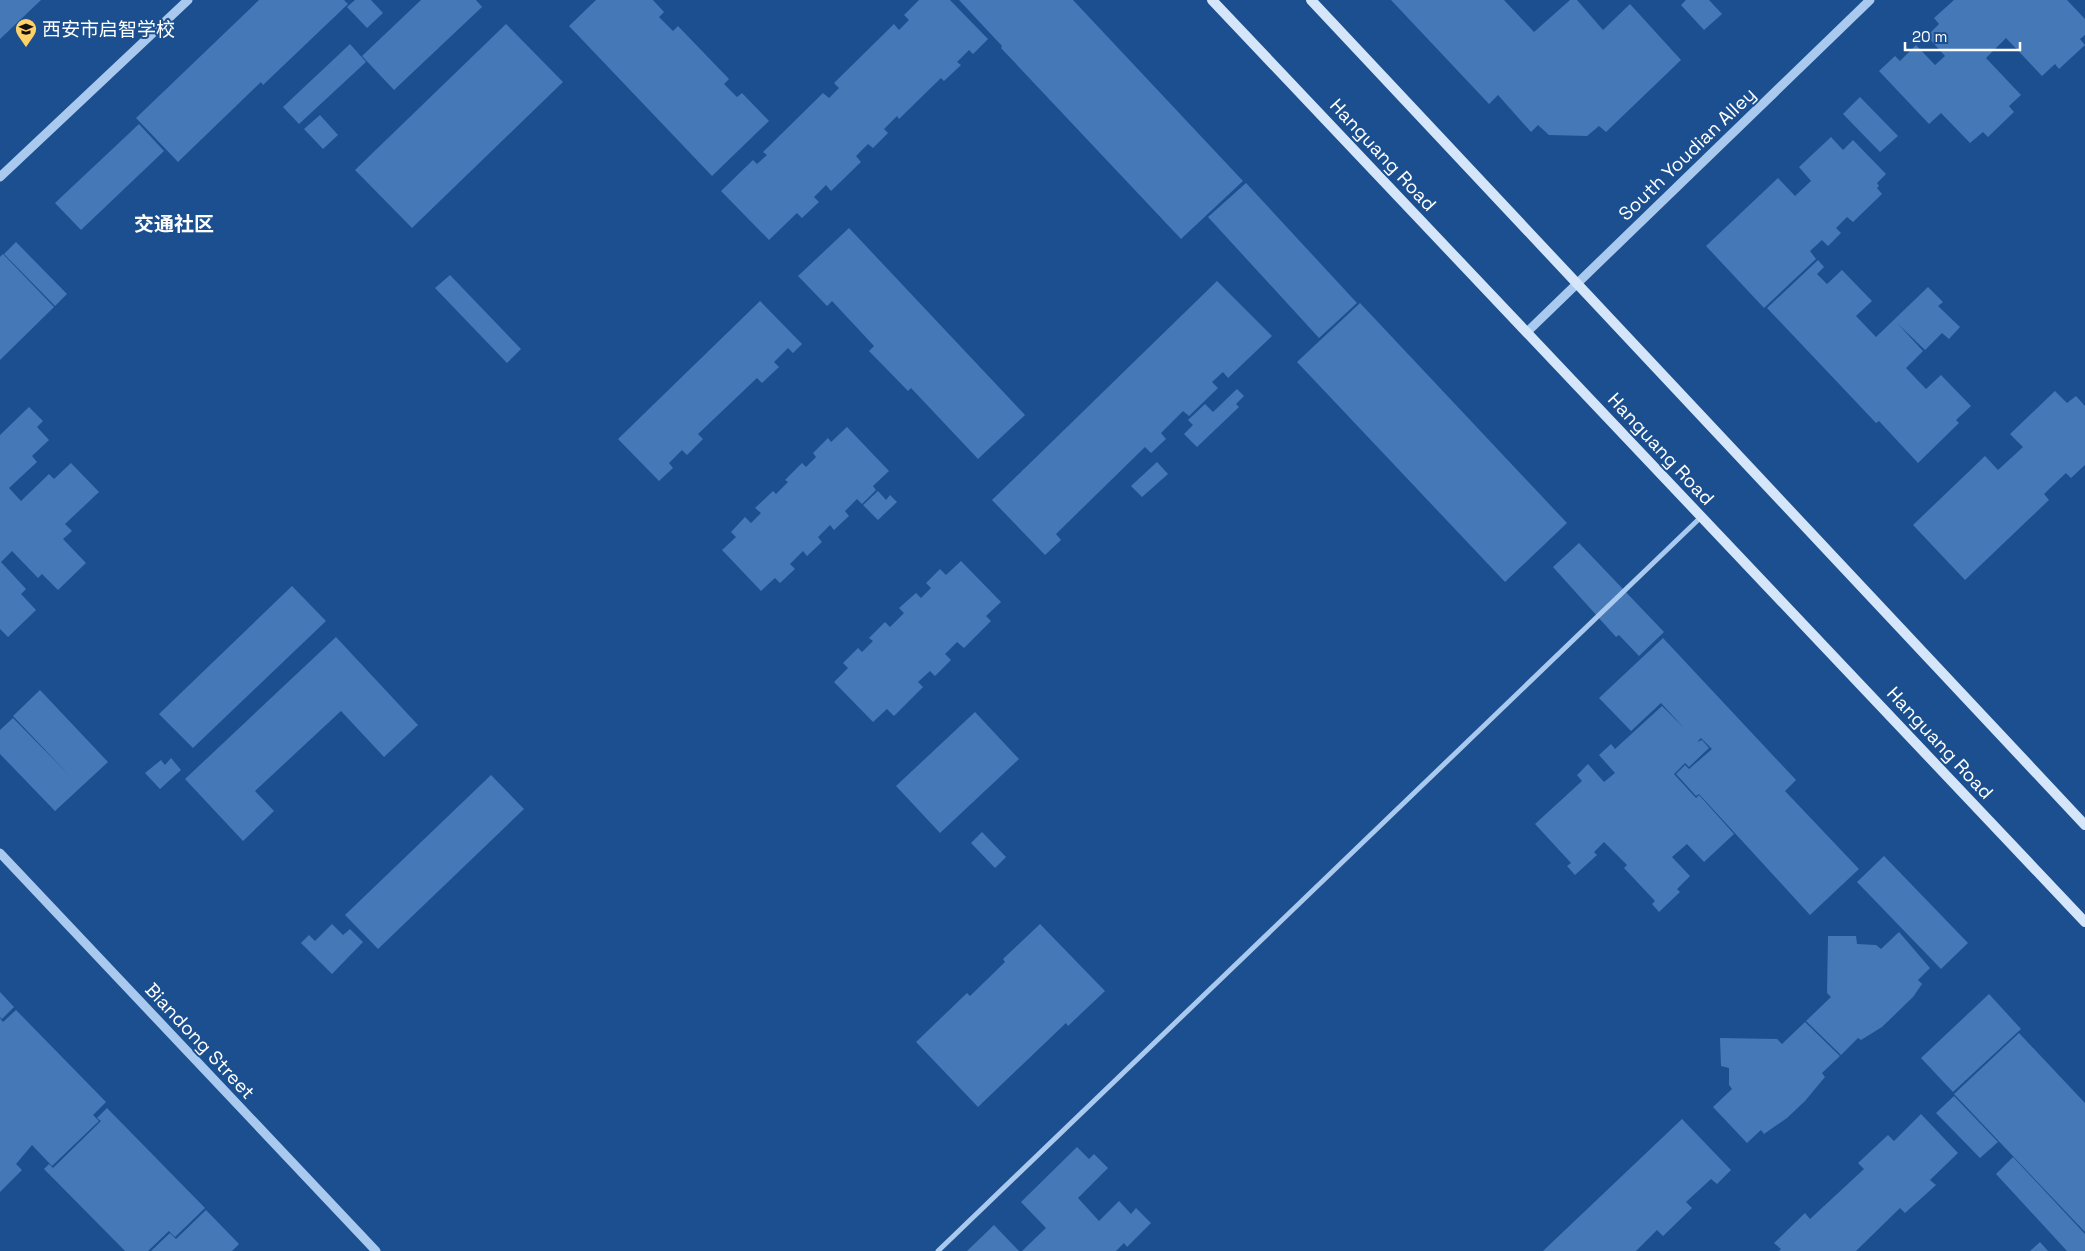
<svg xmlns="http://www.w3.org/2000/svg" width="2085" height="1251" font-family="'Space Grotesk','Noto Sans SC',sans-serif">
	<rect width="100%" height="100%" fill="#1b4f8f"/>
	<g fill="#4478b7">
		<path d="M0,0h41l-41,39z"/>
		<path d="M259,0h85l4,4 -85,81 -2,-3 -83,80 -42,-44z"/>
		<path d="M355,0h16l12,13 -16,15 -20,-21z"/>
		<path d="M421,0h55l6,7 -88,83 -32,-34z"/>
		<path d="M596,0h57l11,12 -5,5 14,14 5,-5 51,53 -5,5 13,13 5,-4 27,28 -57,55 -143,-150z"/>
		<path d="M919,0h31l38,39 -15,15 -4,-4 -12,12 4,3 -17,16 -3,-3 -42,41 -2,-3 -13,13 4,4 -15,15 -5,-4 -12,12 5,6 -30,29 -5,-6 -12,12 5,5 -17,16 -5,-5 -28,27 -48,-49 32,-31 4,4 10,-9 -4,-3 60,-59 6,5 10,-10 -5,-5 60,-59 5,6 10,-10 -5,-5z"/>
		<path d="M959,0h114l170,181 -62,58 -180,-191 1,-2z"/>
		<path d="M1391,0h113l30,32 36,-32h7l26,30 27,-26 51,56 -75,72 -7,-6 -12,10 -38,-1 -11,-10 -7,7 -33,-37 -9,9z"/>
		<path d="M1686,0h23l13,14 -18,16 -23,-25z"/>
		<path d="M1954,0h113l18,19v16l-5,4 5,6 -26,24 -4,-5 -13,12 -36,-38 -20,20 35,37 -12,11 5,6 -26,25 -5,-5 -13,11 -29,-30 -12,11 -50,-53 16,-15 5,5 16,-16 19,20 10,-9 -18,-20 12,-12 -5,-6z"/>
		<path d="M506,24l57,58 -151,146 -57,-58z"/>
		<path d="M350,44l16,18 -67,62 -16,-17z"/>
		<path d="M1860,97l38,39 -18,16 -37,-38z"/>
		<path d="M320,115l18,20 -15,14 -19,-20z"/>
		<path d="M139,124l25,27 -83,79 -26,-27z"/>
		<path d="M1831,137l12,13 10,-10 33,34 -9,9 2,3 -2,2 5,6 -29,28 -6,-5 -11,11 5,5 -13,13 -6,-6 -12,11 6,8 -52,49 -58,-62 72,-68 17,18 16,-15 -12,-14z"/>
		<path d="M1246,183l111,120 -38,35 -111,-121z"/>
		<path d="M849,228l176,187 -47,44 -67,-71 -3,3 -39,-40 5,-5 -42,-45 -5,5 -29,-30z"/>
		<path d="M16,242l51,52 -12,12 -51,-52z"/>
		<path d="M3,254l51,53 -54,53v-103z"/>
		<path d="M1818,260l6,7 -7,7 10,10 15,-14 30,31 -16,15 20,21 52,-50 15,15 -5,4 22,21 -11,12 -7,-6 -17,17 -28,-27 26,28 -17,17 20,21 15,-14 30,31 -15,14 3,3 -41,40 -39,-42 -3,2 -109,-115z"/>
		<path d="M450,275l71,74 -14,14 -72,-75z"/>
		<path d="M1217,281l55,55 -44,42 -5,-6 -11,10 6,6 -29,28 -6,-5 -22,22 5,6 -15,14 -6,-6 -89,87 5,6 -16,15 -53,-55z"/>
		<path d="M760,301l42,43 -9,9 -5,-5 -14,14 5,5 -17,16 -5,-5 -59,56 5,5 -16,16 -5,-5 -13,13 4,5 -14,13 -41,-42z"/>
		<path d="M1360,303l207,220 -62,59 -208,-220z"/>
		<path d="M1237,389l7,7 -8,8 3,3 -42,40 -13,-13 9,-9 -5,-5 17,-16 8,8z"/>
		<path d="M2055,391l12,12 9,-7 9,10v59l-14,13 -5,-5 -22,21 5,6 -84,80 -52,-55 72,-69 13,14 25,-23 -13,-13z"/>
		<path d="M29,407l14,14 -6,6 12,13 -17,16 5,6 -28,26 12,13 28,-27 5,5 17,-16 28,29 -34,32 7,7 -9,8 23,24 -28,27 -16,-16 -4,4 -26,-27 -11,11 25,27 -5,5 15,16 -28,27 -8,-8v-194z"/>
		<path d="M847,427l42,44 -16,15 3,4 -14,14 -5,-5 -12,12 4,5 -15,14 -4,-5 -12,12 4,5 -15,14 -4,-5 -13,13 5,5 -15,14 -5,-5 -14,13 -39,-41 14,-13 -5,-5 14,-15 6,6 10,-10 -6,-5 18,-17 3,3 12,-12 -3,-2 17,-17 4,4 10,-10 -3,-4 15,-15 3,4z"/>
		<path d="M1157,462l11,12 -26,23 -11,-11z"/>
		<path d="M878,491l8,9 4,-5 7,7 -19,18 -15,-15z"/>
		<path d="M1579,543l85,89 -25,24 -20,-21 -3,2 -63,-70z"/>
		<path d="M961,561l40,41 -15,14 5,5 -27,27 -7,-6 -12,12 6,6 -16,16 -5,-5 -12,11 5,5 -29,29 -7,-7 -14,13 -39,-40 14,-14 -5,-5 15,-15 4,4 11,-11 -4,-3 16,-16 5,5 14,-14 -5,-5 17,-15 5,5 10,-10 -5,-5 14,-14 6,6z"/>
		<path d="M292,586l34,35 -133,127 -34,-34z"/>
		<path d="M336,637l82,88 -34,32 -43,-46 -86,80 19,20 -31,30 -58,-62z"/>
		<path d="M1663,638l133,142 -11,11 74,78 -49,46 -111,-121 -3,2 -20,-22 9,-9 4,4 23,-20 -11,-11 -4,4 5,-2 7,8 -20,19 -4,-4 -11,11 22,24 3,-3 35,39 -30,28 -17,-18 -15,13 18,19 -13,13 3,3 -21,20 -7,-8 3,-3 -31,-33 3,-3 -23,-23 -10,10 3,3 -22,20 -8,-9 4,-3 -36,-39 47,-43 -5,-6 11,-11 16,18 11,-9 -16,-18 12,-11 4,5 47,-43 22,22 -23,-25 -30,28 -32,-33z"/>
		<path d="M40,690l68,72 -53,49 -55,-57v-24l13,-12 57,58 -57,-60z"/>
		<path d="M975,712l44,47 -79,74 -44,-47z"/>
		<path d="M171,758l10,12 -21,19 -15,-16 16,-13 4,5z"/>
		<path d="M491,775l33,34 -146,140 -33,-34z"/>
		<path d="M982,832l24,25 -11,11 -24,-25z"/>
		<path d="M1884,856l84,87 -27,26 -84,-87z"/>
		<path d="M332,924l11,11 7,-6 13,13 -31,32 -31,-31 8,-8 6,6z"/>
		<path d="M1040,924l65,67 -37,35 -2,-3 -88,84 -62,-65 51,-49 3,3 35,-34 -2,-3z"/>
		<path d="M1899,932l31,36 -12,12 4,4 -9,13 -31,30 -21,13 -3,-2 -17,17 -35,-34 25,-24 -4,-4 1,-57h28l1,8 19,1 5,4z"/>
		<path d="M0,992l14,15 -12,12 -2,-2z"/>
		<path d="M1989,994l32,35 -68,63 -32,-34z"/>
		<path d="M16,1010l90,92 -13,13 6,6 -47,45 -20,-21 -16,19 6,6 -22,22v-174l3,4z"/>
		<path d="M1805,1022l35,34 -18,17 3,4 -20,24 -18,17 -23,16 -3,-4 -14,13 -34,-36 19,-18 -3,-4v-17l-8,-2 -1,-28 57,1 5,5z"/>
		<path d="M2019,1033l66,70v129l-131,-138z"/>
		<path d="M1954,1096l44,46 -18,16 -44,-45z"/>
		<path d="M107,1108l98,100 -30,29 -6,-6 -21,20h-23l-81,-82 5,-5 4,4 48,-47 -4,-3z"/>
		<path d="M1921,1114l37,39 -28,27 6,5 -31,28 -5,-5 -44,43h-77l2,-2 -7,-6 31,-30 5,6 54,-50 -6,-6 30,-28 6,6z"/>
		<path d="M1682,1119l49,51 -14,14 -6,-5 -25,23 6,6 -29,28 -6,-6 -21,21h-93z"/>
		<path d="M1077,1147l12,12 5,-5 14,14 -30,30 21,23 20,-20 12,13 5,-6 15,15 -24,24 -3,-4 -8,8h-94l24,-23 -25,-26z"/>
		<path d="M2013,1157l72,77v17h-18l-71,-77z"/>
		<path d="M206,1210l33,34 -7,7h-81l19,-18 6,6z"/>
		<path d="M994,1225l25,26h-52z"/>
		<path d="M2040,1242l8,9h-18z"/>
	</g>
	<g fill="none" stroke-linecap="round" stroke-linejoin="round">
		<path stroke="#a9c9ee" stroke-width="5" d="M938,1251l763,-734"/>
		<g stroke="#a9c9ee" stroke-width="9">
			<path d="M0,177l188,-177"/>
			<path d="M1527,332l343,-332"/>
			<path d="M0,853l376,398"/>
		</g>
		<g stroke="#d6e6fa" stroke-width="10">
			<path d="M1212,0l873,922"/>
			<path d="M1311,0l774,825"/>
		</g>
	</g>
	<defs>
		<g id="school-pin" transform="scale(1.125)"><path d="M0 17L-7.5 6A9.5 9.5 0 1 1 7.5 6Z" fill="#ffd166" stroke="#1b4f8f"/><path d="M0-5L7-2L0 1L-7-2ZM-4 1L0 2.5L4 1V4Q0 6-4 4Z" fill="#111"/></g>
	</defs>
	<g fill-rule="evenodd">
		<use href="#school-pin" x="26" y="29"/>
	</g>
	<g text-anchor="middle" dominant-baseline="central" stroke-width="4" stroke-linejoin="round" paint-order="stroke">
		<g font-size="19" fill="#fff" stroke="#1b4f8f" text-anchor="start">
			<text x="42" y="29">西安市启智学校</text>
		</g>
		<g font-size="19" fill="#fff" stroke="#1b4f8f">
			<text transform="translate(1687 154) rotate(-44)">South Youdian Alley</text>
			<text transform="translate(1383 155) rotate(47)">Hanguang Road</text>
			<text transform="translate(1661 449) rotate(47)">Hanguang Road</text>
			<text transform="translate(1940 743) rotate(47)">Hanguang Road</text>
			<text transform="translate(200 1041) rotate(47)">Biandong Street</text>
		</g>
		<g font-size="20" font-weight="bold" fill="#fff" stroke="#1b4f8f">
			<text x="174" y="224">交通社区</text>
		</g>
	</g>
	<path d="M1905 42v8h115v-8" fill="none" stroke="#ffffff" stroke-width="2.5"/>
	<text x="1912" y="42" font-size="15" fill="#ffffff" stroke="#1b4f8f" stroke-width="4" paint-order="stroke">20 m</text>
</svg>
